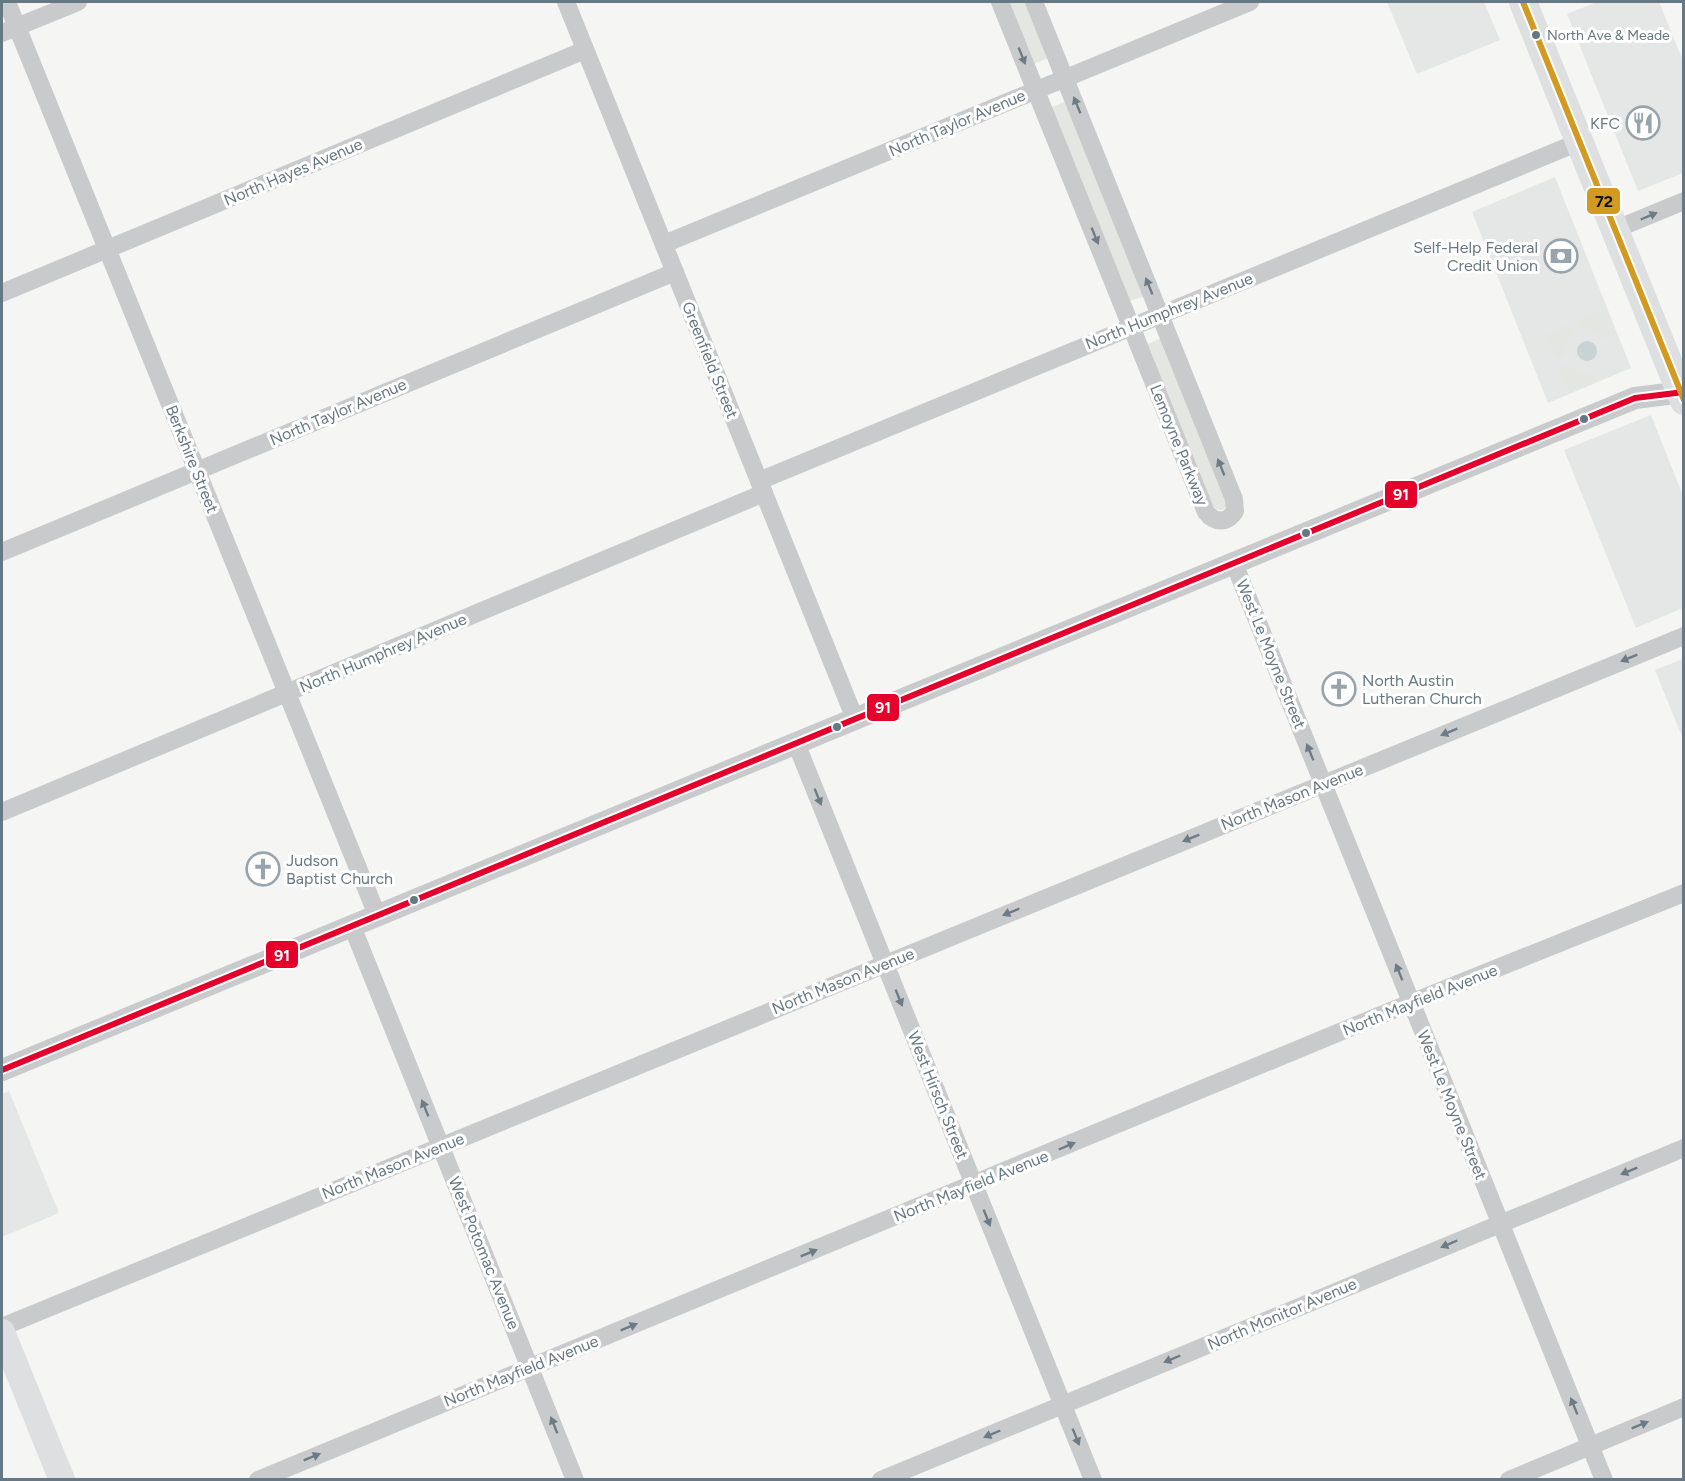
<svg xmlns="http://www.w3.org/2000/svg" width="1685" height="1481" font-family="Figtree,sans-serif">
	<rect width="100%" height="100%" fill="#f5f5f4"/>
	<g fill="#e5e6e6">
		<path d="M1387,2h97l16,38 -83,34z"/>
		<path d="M1597,2h62l24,59v112l-45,18 -71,-177z"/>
		<path d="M1555,177l76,191 -83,35 -76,-191z"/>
		<path d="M1651,415l32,81v112l-47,20 -72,-178z"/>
		<path d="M1683,659v80l-28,-69z"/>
		<path d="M9,1091l50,122 -57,24v-143z"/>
	</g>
	<g fill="#e4e7e1">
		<path d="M1009,2h19l22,55 -16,7z"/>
		<path d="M1068,100l79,195 -17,6 -78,-194z"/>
		<path d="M1605,309l11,26 -10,4 -11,-9 -12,-1 -4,-9z"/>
		<path d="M1571,324l3,8 -9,11 -1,13 -8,3 -10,-25z"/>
		<path d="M1164,337l66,164 -7,9 -7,-1 -3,-3 -65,-162z"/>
		<path d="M1568,365l10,8 13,1 4,9 -26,10 -9,-25z"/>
	</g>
	<circle fill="#c9d2d4" cx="1587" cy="351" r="10"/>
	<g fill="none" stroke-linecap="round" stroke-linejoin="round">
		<g stroke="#c9cacb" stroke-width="18">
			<path d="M7,2l370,913"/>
			<path d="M566,2l289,717"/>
			<path d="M1000,2l206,510c8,11 21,12 29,-1l-1,-12 -200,-497"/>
			<path d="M2,33l76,-31"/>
			<path d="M1614,230l70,-29"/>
			<path d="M664,244l586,-242"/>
			<path d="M2,293l583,-243"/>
			<path d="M759,481l820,-339"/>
			<path d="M2,552l673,-280"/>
			<path d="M1234,563l370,917"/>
			<path d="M796,743l297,737"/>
			<path d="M2,812l762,-319"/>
			<path d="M352,926l223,554"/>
			<path d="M2,1327l1682,-691"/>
			<path d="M258,1480l1135,-470 291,-117"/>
			<path d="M881,1480l803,-332"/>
			<path d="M1509,1480l175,-73"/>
		</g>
		<path stroke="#c9cacb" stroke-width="22" d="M2,1070l1633,-672 49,-6"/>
		<path stroke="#dedfe0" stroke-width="26" d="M2,1332l60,148"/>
		<path stroke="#dedfe0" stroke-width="28" d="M1523,2l161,399"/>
		<g stroke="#fff" stroke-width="10">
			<path id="bus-1" d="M2,1070l1633,-672 49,-6"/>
		</g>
		<g stroke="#fff" stroke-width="10">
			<path id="bus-2" d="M1523,2l161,398"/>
		</g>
		<use href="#bus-1" stroke="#e4002b" stroke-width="6"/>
		<use href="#bus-2" stroke="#d39a21" stroke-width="6"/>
	</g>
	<defs><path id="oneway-solid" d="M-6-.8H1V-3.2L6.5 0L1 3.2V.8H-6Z" transform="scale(1.5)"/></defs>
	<g fill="#6b7c87">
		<use href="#oneway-solid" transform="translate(1022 56) rotate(68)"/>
		<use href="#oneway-solid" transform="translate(1077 105) rotate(-112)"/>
		<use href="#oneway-solid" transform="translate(1649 216) rotate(-23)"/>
		<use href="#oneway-solid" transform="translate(1095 236) rotate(68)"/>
		<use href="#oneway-solid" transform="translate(1149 286) rotate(-112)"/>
		<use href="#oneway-solid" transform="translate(1221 467) rotate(-112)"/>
		<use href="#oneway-solid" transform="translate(1629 658) rotate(158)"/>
		<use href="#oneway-solid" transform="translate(1449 732) rotate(158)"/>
		<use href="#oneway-solid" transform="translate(1310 752) rotate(-112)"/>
		<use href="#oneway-solid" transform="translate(818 797) rotate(68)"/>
		<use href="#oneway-solid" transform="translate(1191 838) rotate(158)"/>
		<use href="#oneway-solid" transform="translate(1011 912) rotate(158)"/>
		<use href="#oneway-solid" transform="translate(1399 972) rotate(-112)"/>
		<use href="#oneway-solid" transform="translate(899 998) rotate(68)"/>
		<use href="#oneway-solid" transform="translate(425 1108) rotate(-112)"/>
		<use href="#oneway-solid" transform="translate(1067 1146) rotate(-23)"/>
		<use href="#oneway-solid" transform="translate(1629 1171) rotate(158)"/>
		<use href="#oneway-solid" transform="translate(987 1218) rotate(68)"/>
		<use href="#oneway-solid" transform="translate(1449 1244) rotate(157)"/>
		<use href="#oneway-solid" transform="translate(809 1253) rotate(-22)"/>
		<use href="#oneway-solid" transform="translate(629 1327) rotate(-22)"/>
		<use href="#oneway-solid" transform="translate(1172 1359) rotate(157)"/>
		<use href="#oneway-solid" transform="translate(1574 1406) rotate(-112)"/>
		<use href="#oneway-solid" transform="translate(554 1425) rotate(-112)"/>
		<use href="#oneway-solid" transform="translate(1640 1425) rotate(-22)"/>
		<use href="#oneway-solid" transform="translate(992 1434) rotate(157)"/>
		<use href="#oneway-solid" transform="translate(1076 1437) rotate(68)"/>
		<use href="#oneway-solid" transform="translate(312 1457) rotate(-22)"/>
	</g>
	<defs>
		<g id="restaurant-ring" transform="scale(1.725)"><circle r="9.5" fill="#fff" stroke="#98a4ab" stroke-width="1.5"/><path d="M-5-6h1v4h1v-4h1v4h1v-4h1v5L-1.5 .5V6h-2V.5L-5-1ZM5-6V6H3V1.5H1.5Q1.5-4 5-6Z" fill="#98a4ab"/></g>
		<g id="bank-ring" transform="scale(1.725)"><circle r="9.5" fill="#fff" stroke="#98a4ab" stroke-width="1.5"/><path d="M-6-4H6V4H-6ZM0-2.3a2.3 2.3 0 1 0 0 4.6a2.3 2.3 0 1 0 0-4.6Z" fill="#98a4ab"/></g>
		<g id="church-ring" transform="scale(1.725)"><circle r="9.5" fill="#fff" stroke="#98a4ab" stroke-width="1.5"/><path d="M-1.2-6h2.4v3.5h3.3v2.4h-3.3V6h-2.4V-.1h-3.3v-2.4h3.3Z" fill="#98a4ab"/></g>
	</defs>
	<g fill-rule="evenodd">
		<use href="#restaurant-ring" x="1643" y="123"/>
		<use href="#bank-ring" x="1561" y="256"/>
		<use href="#church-ring" x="1339" y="689"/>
		<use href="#church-ring" x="263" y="869"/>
	</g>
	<g fill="#667883" stroke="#fff" stroke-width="2">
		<circle cx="1536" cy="35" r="5"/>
		<circle cx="1584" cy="419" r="5"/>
		<circle cx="1306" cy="533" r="5"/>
		<circle cx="837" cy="727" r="5"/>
		<circle cx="414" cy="900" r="5"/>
	</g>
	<g text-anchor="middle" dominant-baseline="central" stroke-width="6" stroke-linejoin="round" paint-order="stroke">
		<g font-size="14" fill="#667883" stroke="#fff" text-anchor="start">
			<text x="1547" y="35">North Ave &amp; Meade</text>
		</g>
		<g font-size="16" fill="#667883" stroke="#fff">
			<text transform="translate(957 123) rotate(-23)">North Taylor Avenue</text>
			<text transform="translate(293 172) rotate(-23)">North Hayes Avenue</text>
			<text transform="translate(1169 311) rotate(-22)">North Humphrey Avenue</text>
			<text transform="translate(710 360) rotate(68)">Greenfield Street</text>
			<text transform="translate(338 412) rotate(-23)">North Taylor Avenue</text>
			<text transform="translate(1179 445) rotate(68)">Lemoyne Parkway</text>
			<text transform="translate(192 459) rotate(68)">Berkshire Street</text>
			<text transform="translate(383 653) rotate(-23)">North Humphrey Avenue</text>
			<text transform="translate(1271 654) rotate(68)">West Le Moyne Street</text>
			<text transform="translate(1292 797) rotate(-22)">North Mason Avenue</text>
			<text transform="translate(843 981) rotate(-22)">North Mason Avenue</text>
			<text transform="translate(1420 1000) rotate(-22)">North Mayfield Avenue</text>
			<text transform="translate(938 1095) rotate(68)">West Hirsch Street</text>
			<text transform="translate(1452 1105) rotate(68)">West Le Moyne Street</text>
			<text transform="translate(393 1166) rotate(-22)">North Mason Avenue</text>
			<text transform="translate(971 1186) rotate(-22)">North Mayfield Avenue</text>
			<text transform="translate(484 1253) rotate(68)">West Potomac Avenue</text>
			<text transform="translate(1282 1314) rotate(-23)">North Monitor Avenue</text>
			<text transform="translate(521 1371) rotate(-22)">North Mayfield Avenue</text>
		</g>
		<g font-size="16" fill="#667883" stroke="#fff" text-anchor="end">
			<text x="1620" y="123">KFC</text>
			<text x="1538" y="247">Self-Help Federal<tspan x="1538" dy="18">Credit Union</tspan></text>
			<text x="1362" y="680" text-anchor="start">North Austin<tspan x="1362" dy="18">Lutheran Church</tspan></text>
			<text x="286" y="860" text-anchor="start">Judson<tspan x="286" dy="18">Baptist Church</tspan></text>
		</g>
	</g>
	<g stroke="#fff" stroke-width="2">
		<rect x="1586" y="187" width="35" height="28" rx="6" fill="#d39a21"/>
		<rect x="1384" y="480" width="34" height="29" rx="6" fill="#e4002b"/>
		<rect x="866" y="693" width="34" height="29" rx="6" fill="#e4002b"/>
		<rect x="265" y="940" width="34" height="29" rx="6" fill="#e4002b"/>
	</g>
	<g font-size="16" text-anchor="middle" font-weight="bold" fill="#fff">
		<text x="1401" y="500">91</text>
		<text x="883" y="713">91</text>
		<text x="282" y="961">91</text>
	</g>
	<g font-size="16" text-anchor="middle" font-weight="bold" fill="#111">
		<text x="1604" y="207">72</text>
	</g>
	<rect width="1685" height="1481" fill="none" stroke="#667883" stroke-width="6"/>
</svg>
